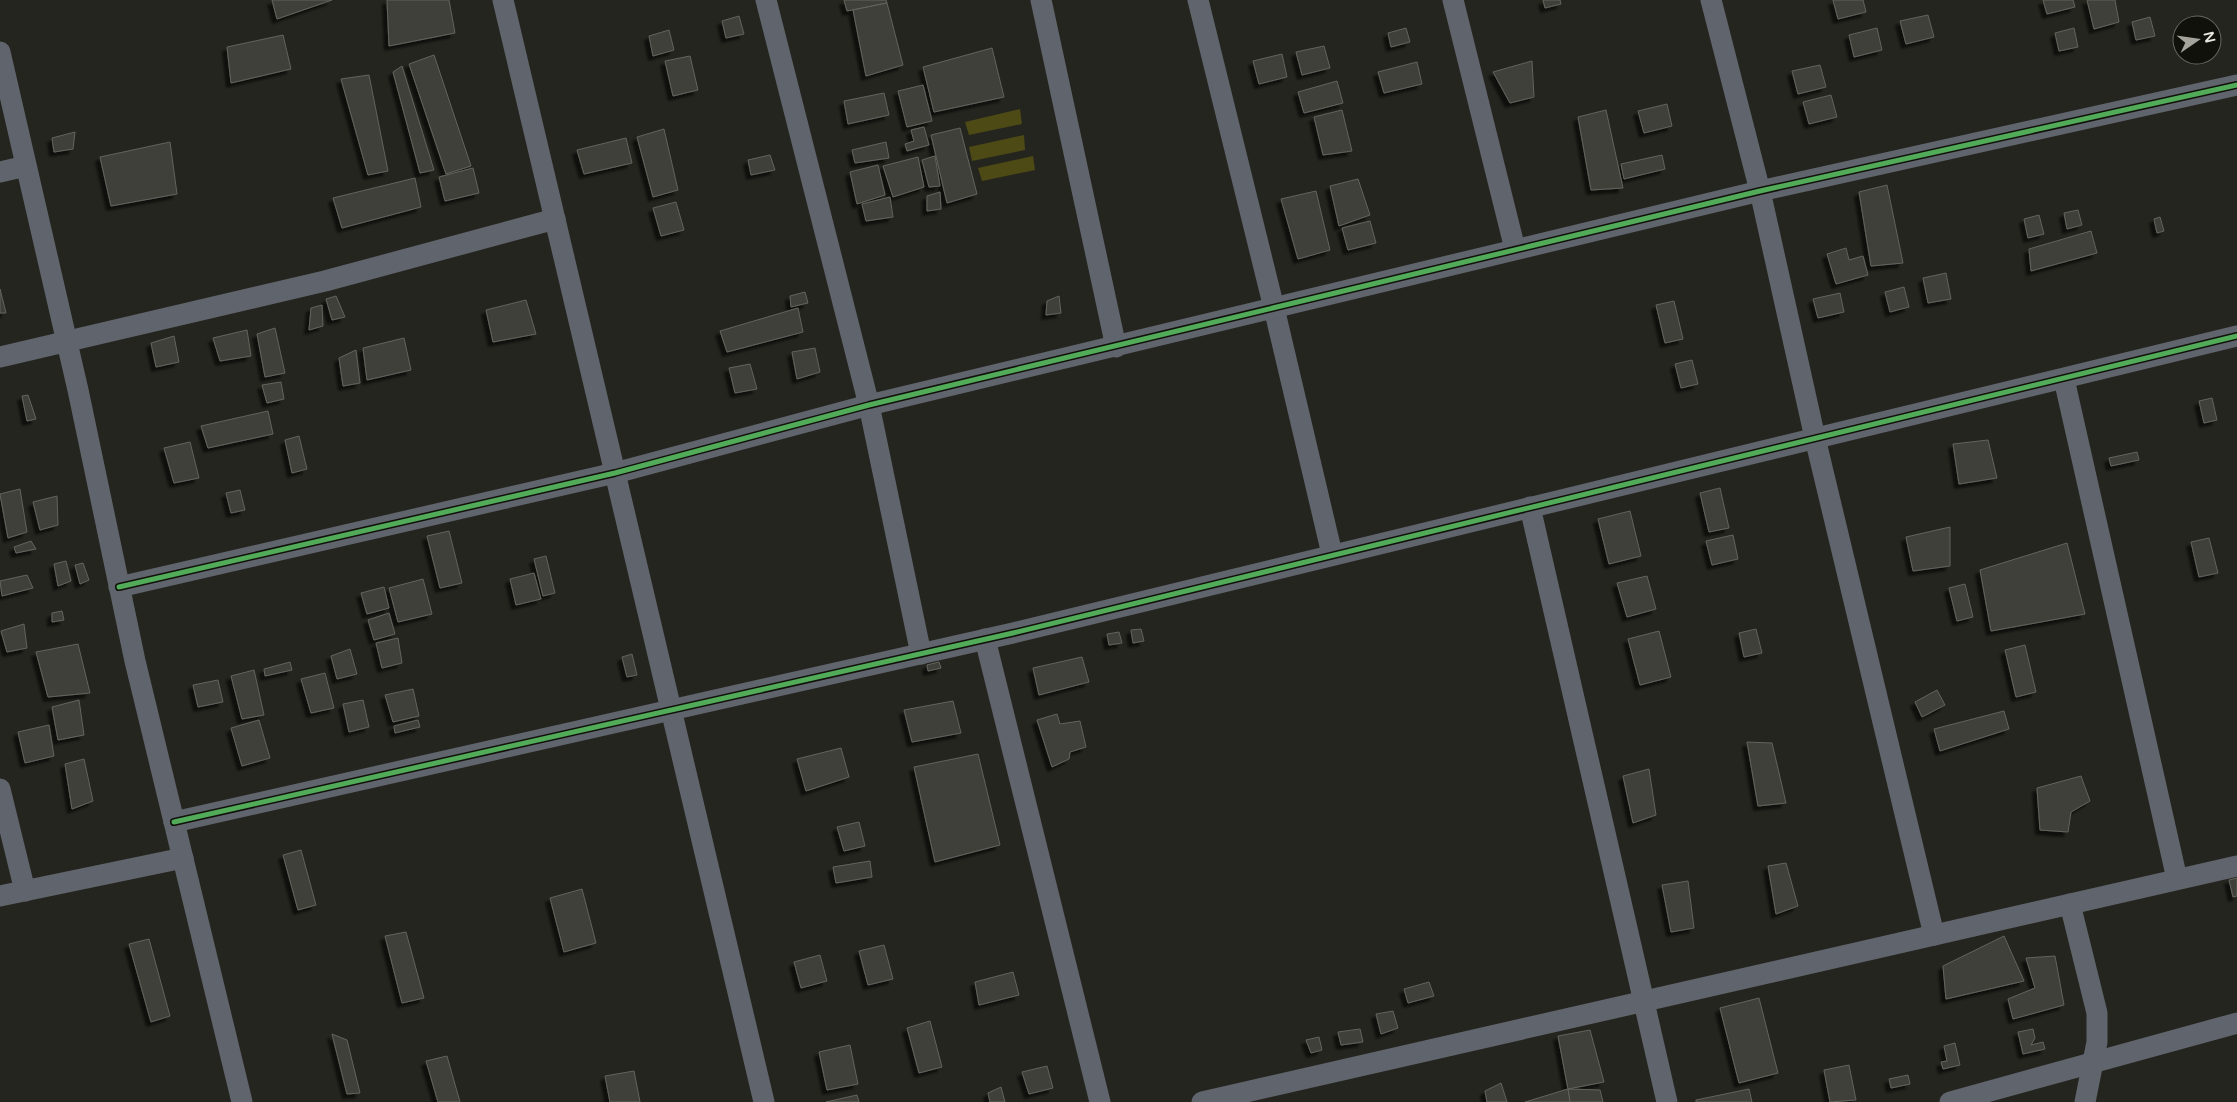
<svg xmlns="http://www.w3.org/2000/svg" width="2237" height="1102" font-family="'Varela Round',sans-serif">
	<defs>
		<filter id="shadow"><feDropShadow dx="-4.5" dy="4.5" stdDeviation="1" flood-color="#0009"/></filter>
	</defs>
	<rect width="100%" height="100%" fill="#25251f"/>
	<g fill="#4d4a16">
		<path d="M1020,109l2,15 -53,11 -4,-13z"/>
		<path d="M1024,135l1,15 -53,11 -3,-14z"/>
		<path d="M1033,156l2,14 -53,11 -4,-13z"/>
	</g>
	<g fill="#3f3f3a" stroke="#64645e" filter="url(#shadow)">
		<path d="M272,0h60l-55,19z"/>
		<path d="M387,0h62l6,33 -66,13z"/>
		<path d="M844,0h42l1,3 -40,8z"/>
		<path d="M1543,0h17l1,4 -16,4z"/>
		<path d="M1833,0h30l3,12 -28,7z"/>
		<path d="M2043,0h30l2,7 -28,7z"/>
		<path d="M2087,0h28l4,22 -25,7z"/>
		<path d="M887,3l16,62 -37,11 -13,-66z"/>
		<path d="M1928,15l6,22 -28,7 -6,-23z"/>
		<path d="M739,16l5,18 -18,4 -4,-17z"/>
		<path d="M2150,17l5,19 -19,4 -4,-18z"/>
		<path d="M1406,28l4,14 -19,5 -3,-14z"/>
		<path d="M1877,28l5,22 -28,7 -5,-22z"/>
		<path d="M2074,28l4,19 -19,4 -4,-18z"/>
		<path d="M669,30l5,20 -21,6 -4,-20z"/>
		<path d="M283,35l8,34 -60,14 -4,-36z"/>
		<path d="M1324,46l6,22 -28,7 -6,-23z"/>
		<path d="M992,48l12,49 -70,15 -11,-45z"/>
		<path d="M1282,54l5,23 -28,7 -6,-23z"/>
		<path d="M434,55l37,111 -25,8 -37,-110z"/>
		<path d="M690,56l8,34 -25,6 -8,-35z"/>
		<path d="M1532,61l2,36 -24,6 -17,-31z"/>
		<path d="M1417,62l5,22 -38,9 -6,-21z"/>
		<path d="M1820,65l6,22 -28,7 -6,-23z"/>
		<path d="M402,66l32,104 -14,3 -27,-101z"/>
		<path d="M369,75l19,96 -20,4 -27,-96z"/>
		<path d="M1337,81l6,22 -39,10 -6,-21z"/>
		<path d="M923,85l9,36 -25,6 -9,-36z"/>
		<path d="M884,93l5,22 -41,9 -4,-23z"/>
		<path d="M1831,95l6,22 -28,7 -6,-22z"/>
		<path d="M1667,104l5,22 -28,7 -6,-22z"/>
		<path d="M1342,110l10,41 -29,4 -9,-38z"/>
		<path d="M1606,110l17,78 -32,2 -13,-73z"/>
		<path d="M924,127l5,18 -22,6 -2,-7 9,-3 -3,-11z"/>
		<path d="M960,128l17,66 -30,9 -16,-68z"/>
		<path d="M664,129l14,61 -25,7 -16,-60z"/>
		<path d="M75,132l-2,17 -19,3 -2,-14z"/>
		<path d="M626,138l6,25 -48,11 -7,-24z"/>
		<path d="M170,142l7,52 -66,12 -11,-49z"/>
		<path d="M886,142l3,16 -34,5 -3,-13z"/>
		<path d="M770,155l5,15 -24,5 -3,-15z"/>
		<path d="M1662,155l3,14 -41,10 -3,-15z"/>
		<path d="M935,156l5,30 -11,1 -7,-27z"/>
		<path d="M918,157l6,30 -31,10 -10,-31z"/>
		<path d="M878,165l7,30 -28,9 -7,-32z"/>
		<path d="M473,168l6,25 -34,8 -6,-24z"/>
		<path d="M415,178l6,29 -79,21 -9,-30z"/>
		<path d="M1358,179l12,36 -31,11 -9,-40z"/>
		<path d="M1887,185l16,78 -32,3 -12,-74z"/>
		<path d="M1316,191l14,59 -32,9 -17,-60z"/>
		<path d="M940,192l1,17 -14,2v-15z"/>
		<path d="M890,197l3,20 -27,4 -4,-17z"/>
		<path d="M676,202l8,28 -23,6 -8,-28z"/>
		<path d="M2078,210l4,15 -15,4 -3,-16z"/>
		<path d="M2039,215l5,19 -16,4 -4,-19z"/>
		<path d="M2160,217l4,14 -7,2 -3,-14z"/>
		<path d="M1370,221l6,22 -28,7 -6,-22z"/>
		<path d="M2091,231l6,22 -66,18 -2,-22z"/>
		<path d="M1846,248l3,12 14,-4 5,19 -32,9 -9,-30z"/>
		<path d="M1946,273l5,26 -23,4 -5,-25z"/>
		<path d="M1904,287l5,20 -19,5 -5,-20z"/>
		<path d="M0,289l6,24h-6z"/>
		<path d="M805,292l3,11 -17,4 -1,-11z"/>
		<path d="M1840,293l4,19 -26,6 -5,-19z"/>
		<path d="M336,296l9,21 -13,3 -6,-21z"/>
		<path d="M1059,296l2,17 -15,2 1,-14z"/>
		<path d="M526,300l10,34 -43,8 -7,-32z"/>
		<path d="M1674,301l9,38 -18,4 -9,-38z"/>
		<path d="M322,305l1,21 -14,4 2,-22z"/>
		<path d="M798,308l5,24 -76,20 -7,-21z"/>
		<path d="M275,328l10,45 -20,4 -8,-43z"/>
		<path d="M247,330l4,26 -31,5 -7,-23z"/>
		<path d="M174,336l5,26 -23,5 -5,-24z"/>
		<path d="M404,338l7,32 -44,10 -4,-32z"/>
		<path d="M815,348l5,24 -23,7 -5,-27z"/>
		<path d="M356,350l4,33 -17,3 -4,-28z"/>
		<path d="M1692,360l6,24 -17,4 -6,-24z"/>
		<path d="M750,364l7,25 -22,4 -6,-25z"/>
		<path d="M281,382l3,17 -17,4 -5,-18z"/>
		<path d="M28,395l8,24 -9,2 -5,-25z"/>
		<path d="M2212,398l5,22 -13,3 -5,-22z"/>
		<path d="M268,411l5,23 -65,14 -7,-22z"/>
		<path d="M299,436l8,33 -15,4 -7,-33z"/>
		<path d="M1988,440l9,38 -38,6 -6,-40z"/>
		<path d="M190,442l9,36 -25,5 -10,-35z"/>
		<path d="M2137,452l2,8 -28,6 -2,-8z"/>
		<path d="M1720,488l9,40 -20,4 -9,-39z"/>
		<path d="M20,489l7,43 -19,6 -8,-44z"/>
		<path d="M240,490l5,20 -14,3 -5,-20z"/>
		<path d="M57,496l1,29 -18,5 -7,-28z"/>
		<path d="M1630,511l11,45 -32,8 -11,-45z"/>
		<path d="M1950,527v39l-37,5 -7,-34z"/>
		<path d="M449,531l13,52 -22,5 -13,-52z"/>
		<path d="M1733,535l5,24 -26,6 -6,-24z"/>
		<path d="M2209,538l9,35 -19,4 -8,-35z"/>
		<path d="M31,541l5,8 -20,4 -2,-6z"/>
		<path d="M2067,543l18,71 -94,17 -11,-61z"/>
		<path d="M546,556l9,37 -12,3 -9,-37z"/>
		<path d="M66,561l5,20 -13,5 -4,-22z"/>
		<path d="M83,563l6,17 -9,4 -5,-19z"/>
		<path d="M534,573l7,26 -25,6 -6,-26z"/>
		<path d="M27,575l6,13 -31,8 -2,-15z"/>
		<path d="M1647,576l9,33 -29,8 -10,-34z"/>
		<path d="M423,579l9,35 -34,8 -9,-34z"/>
		<path d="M1965,584l8,33 -16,4 -8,-33z"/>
		<path d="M384,587l5,21 -22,6 -6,-21z"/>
		<path d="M62,611l2,9 -12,2v-9z"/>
		<path d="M389,613l6,21 -21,6 -6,-20z"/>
		<path d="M24,624l3,24 -20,4 -6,-21z"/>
		<path d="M1141,629l3,12 -11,2 -2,-13z"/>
		<path d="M1756,629l6,24 -18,4 -5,-24z"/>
		<path d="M1659,631l12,46 -31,8 -12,-46z"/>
		<path d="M1119,632l3,11 -13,2 -2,-11z"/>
		<path d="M398,638l4,25 -20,5 -6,-25z"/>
		<path d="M78,644l12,49 -42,4 -12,-45z"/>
		<path d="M2025,645l11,47 -20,5 -11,-47z"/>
		<path d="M350,649l7,25 -20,5 -6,-23z"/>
		<path d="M632,654l5,21 -10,2 -5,-20z"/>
		<path d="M1082,657l7,25 -50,13 -6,-27z"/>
		<path d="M290,662l2,8 -27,6 -1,-7z"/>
		<path d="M939,662l2,6 -13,3 -1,-6z"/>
		<path d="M254,670l10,45 -22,4 -11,-43z"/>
		<path d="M325,673l9,35 -23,5 -10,-34z"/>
		<path d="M218,680l5,22 -25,5 -5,-22z"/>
		<path d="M413,689l6,27 -26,6 -8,-27z"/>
		<path d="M1937,690l8,15 -23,12 -7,-15z"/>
		<path d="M79,700l5,35 -26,5 -6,-33z"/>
		<path d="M363,700l6,27 -20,5 -6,-28z"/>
		<path d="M953,701l8,32 -49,9 -8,-32z"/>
		<path d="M2004,711l5,18 -69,22 -6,-22z"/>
		<path d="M1057,714l3,10 20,-3 6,26 -16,5 -1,7 -17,8 -15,-47z"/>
		<path d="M259,720l11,38 -28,8 -11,-38z"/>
		<path d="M418,720l2,7 -25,6 -1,-7z"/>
		<path d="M49,725l5,31 -29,7 -7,-31z"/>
		<path d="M1747,742l25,1 14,60 -28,3z"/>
		<path d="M841,748l8,29 -43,14 -9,-32z"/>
		<path d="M978,754l22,91 -65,17 -21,-95z"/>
		<path d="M84,759l9,42 -21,8 -7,-45z"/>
		<path d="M1649,769l7,46 -23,8 -10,-47z"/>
		<path d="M2081,776l9,25 -19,11 -3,20 -28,-2 -3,-42z"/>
		<path d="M859,822l6,24 -21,5 -7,-24z"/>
		<path d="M301,850l15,55 -18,5 -15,-55z"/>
		<path d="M870,861l2,16 -36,6 -3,-16z"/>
		<path d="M1786,863l12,43 -22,8 -8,-48z"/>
		<path d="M2237,878v18l-4,1 -4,-17z"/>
		<path d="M1688,881l6,47 -23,4 -9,-47z"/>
		<path d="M582,889l14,54 -32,9 -14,-54z"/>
		<path d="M406,932l18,66 -22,5 -17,-67z"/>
		<path d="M2004,936l20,45 -78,18 -3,-33z"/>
		<path d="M149,939l21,77 -19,6 -22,-78z"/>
		<path d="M884,945l9,34 -25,6 -9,-34z"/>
		<path d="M820,955l7,26 -26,7 -7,-26z"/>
		<path d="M2055,956l9,49 -51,14 -5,-20 27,-11 -9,-30z"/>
		<path d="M1013,972l6,23 -40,10 -4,-23z"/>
		<path d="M1429,982l5,14 -26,7 -4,-14z"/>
		<path d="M1759,998l19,75 -39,10 -19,-75z"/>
		<path d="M1393,1011l5,17 -17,6 -5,-20z"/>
		<path d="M930,1021l12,46 -23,6 -12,-45z"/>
		<path d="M1360,1029l3,13 -22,3 -3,-13z"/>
		<path d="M2033,1029l2,9 -4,7 12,-3 2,7 -22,5 -5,-22z"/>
		<path d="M1590,1030l14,52 -36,7 -10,-53z"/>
		<path d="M332,1034l15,6 13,53 -13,1z"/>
		<path d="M1319,1037l3,13 -11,3 -5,-13z"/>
		<path d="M1955,1043l5,22 -17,4 -2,-7 6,-1 -3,-15z"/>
		<path d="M850,1045l8,39 -31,6 -8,-38z"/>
		<path d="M447,1056l13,46h-22l-12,-41z"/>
		<path d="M1849,1065l7,35 -26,2 -6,-32z"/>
		<path d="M1047,1066l6,22 -24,6 -7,-22z"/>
		<path d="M634,1071l6,31h-30l-5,-26z"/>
		<path d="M1908,1075l2,9 -19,4 -2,-9z"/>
		<path d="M1501,1083l6,19h-20l-2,-11z"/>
		<path d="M1001,1087l4,15h-15l-2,-9z"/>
		<path d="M1568,1089l32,1 3,12h-33z"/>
		<path d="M1568,1089l2,13h-45z"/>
		<path d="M1749,1089l3,13h-56v-2z"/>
		<path d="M857,1095l2,7h-33z"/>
	</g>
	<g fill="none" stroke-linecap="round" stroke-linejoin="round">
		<g stroke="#60646c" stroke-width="21">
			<path d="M503,0l261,1102"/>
			<path d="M766,0l103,405 52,249"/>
			<path d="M1041,0l75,347"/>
			<path d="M1198,0l76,308 58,246"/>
			<path d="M1453,0l62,249"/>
			<path d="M1711,0l49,191 55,247 119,497"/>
			<path d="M0,52l78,338 57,271 107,441"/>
			<path d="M0,172l26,-6"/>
			<path d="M0,357l325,-76 230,-62"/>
			<path d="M2064,379l113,500"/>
			<path d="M1530,507l137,595"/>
			<path d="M119,587l496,-114 254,-68 891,-214 477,-106"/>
			<path d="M985,639l115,463"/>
			<path d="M0,789l25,102"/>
			<path d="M174,822l839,-189 1224,-297"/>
			<path d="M0,896l183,-38"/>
			<path d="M2070,904l27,109v29l-12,60"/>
			<path d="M1202,1102l1035,-236"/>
			<path d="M1950,1102l287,-79"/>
		</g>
		<g stroke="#11110b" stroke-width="8">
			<g id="cycleway">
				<path d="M119,587l496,-114 254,-68 891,-214 477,-106"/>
				<path d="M174,822l839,-189 1224,-297"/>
			</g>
		</g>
		<use href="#cycleway" stroke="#51ab58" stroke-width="5"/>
	</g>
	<g transform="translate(2197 40) rotate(77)"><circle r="24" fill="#11110b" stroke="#676760"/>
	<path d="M0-4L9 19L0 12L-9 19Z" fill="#a4a49c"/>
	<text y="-8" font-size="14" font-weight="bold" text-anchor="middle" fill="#e8e8e0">N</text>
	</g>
</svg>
